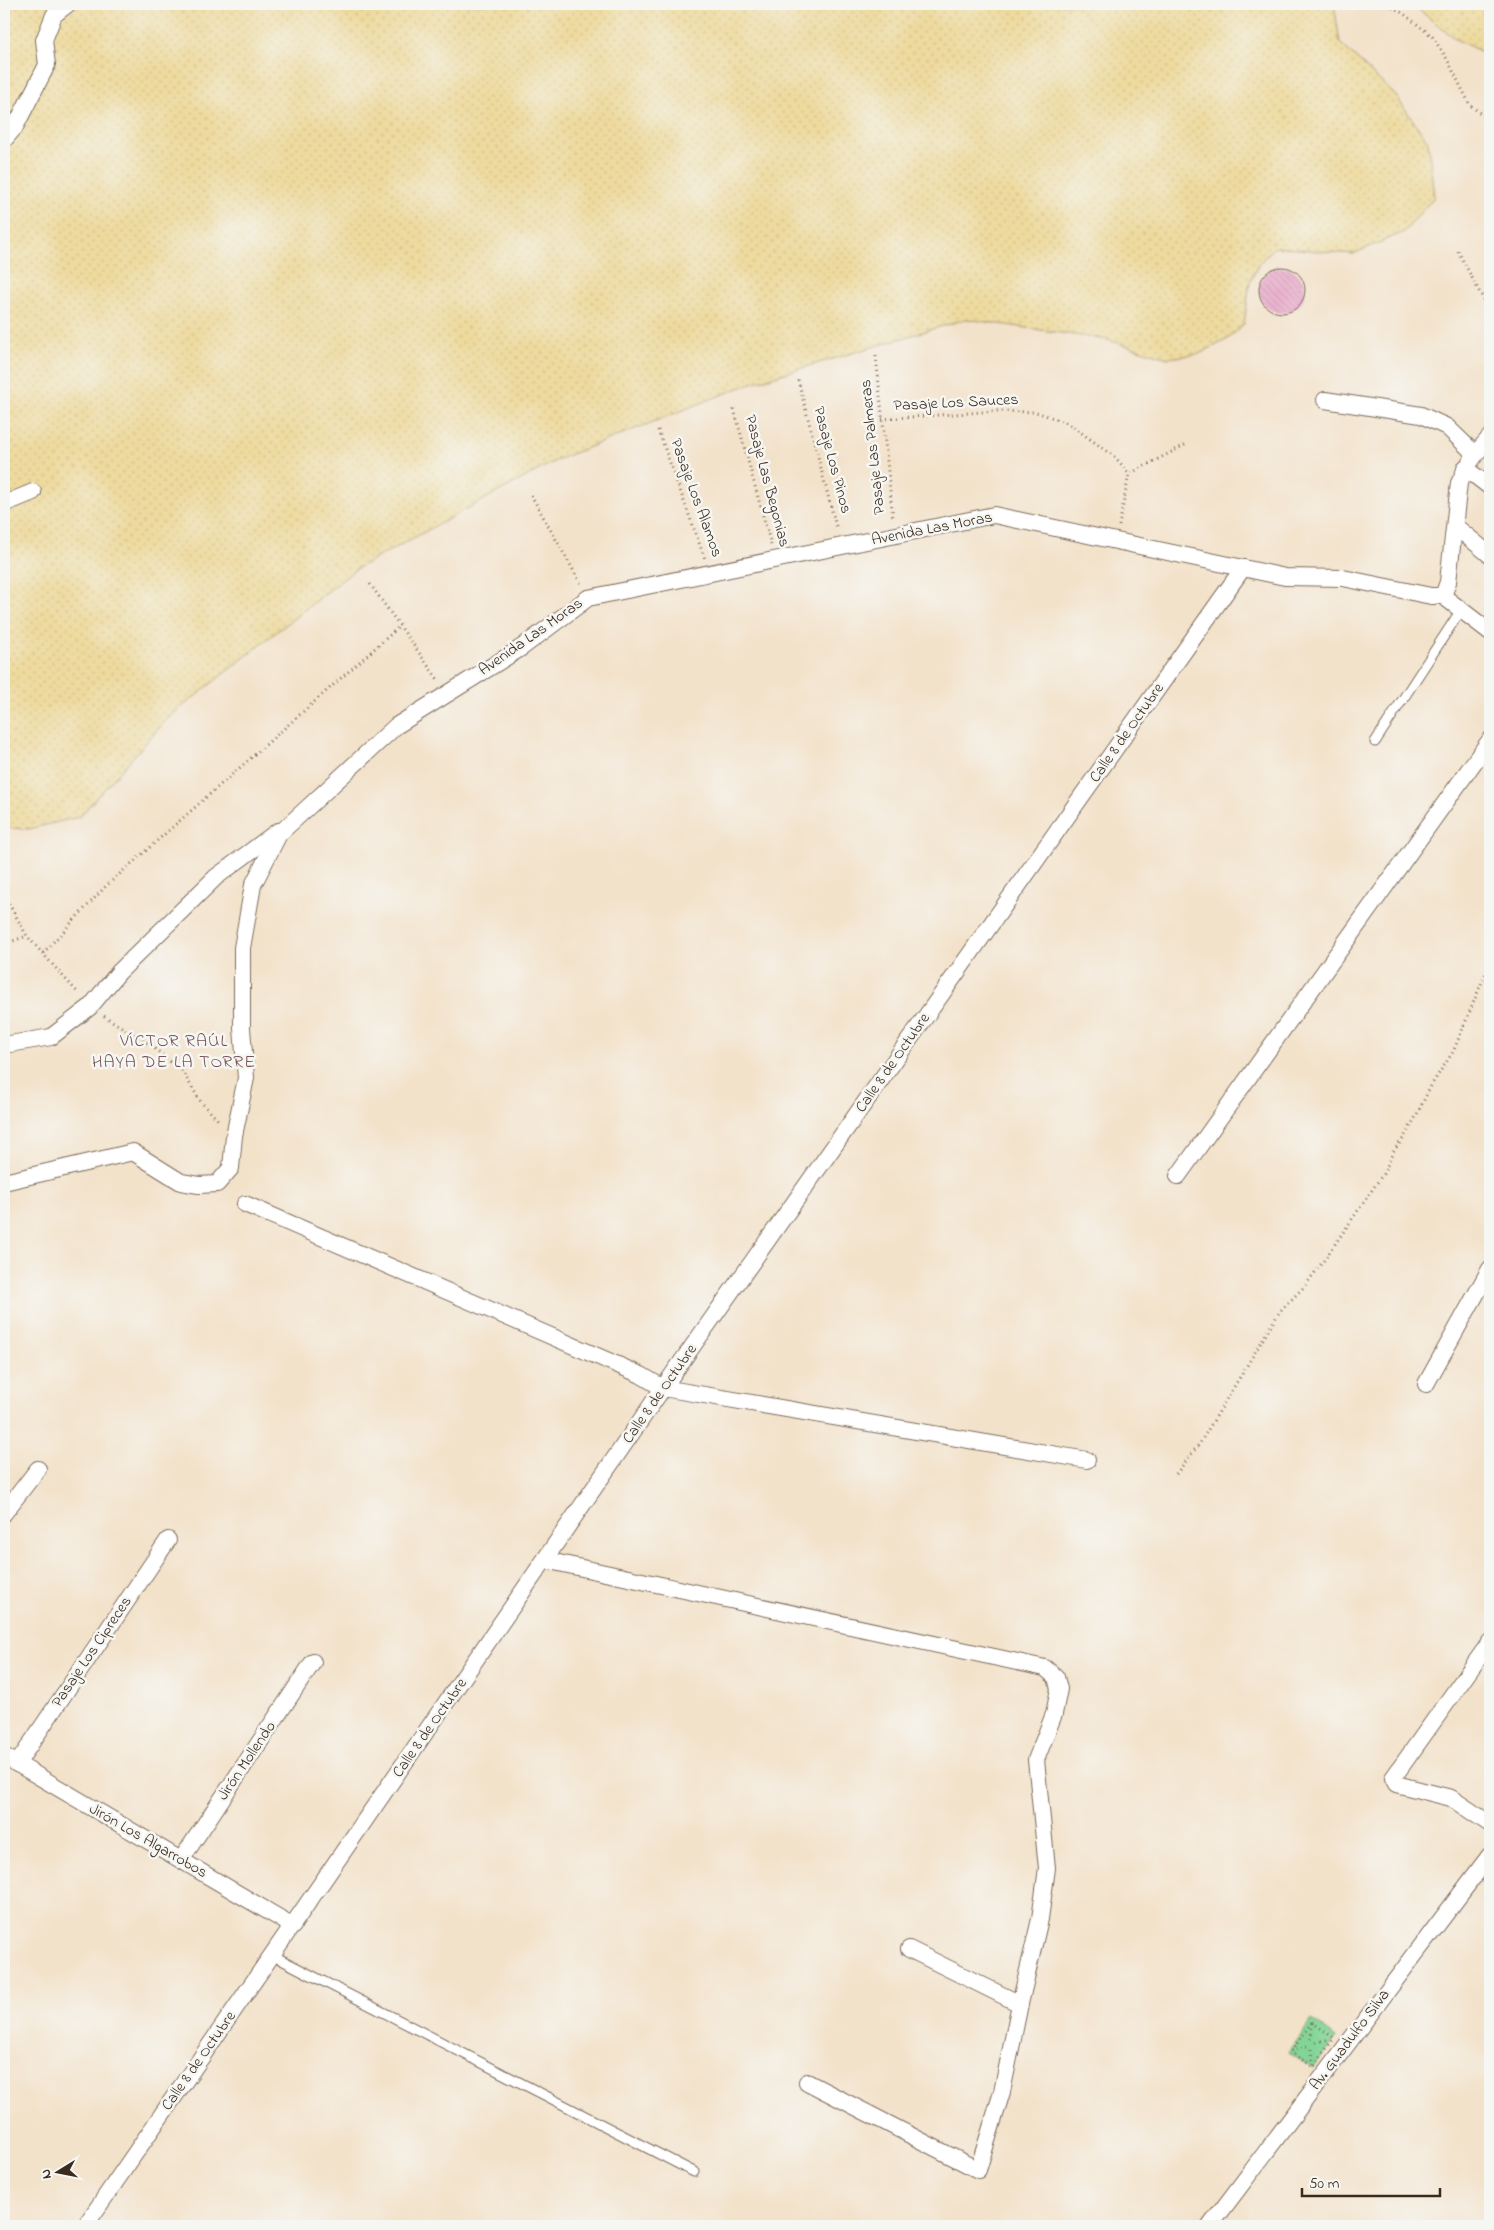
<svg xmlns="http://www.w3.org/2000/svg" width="1494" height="2230" font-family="'Indie Flower',sans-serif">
	<defs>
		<pattern id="sand-dots" width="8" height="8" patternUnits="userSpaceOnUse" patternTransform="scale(1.25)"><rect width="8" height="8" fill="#eeda9e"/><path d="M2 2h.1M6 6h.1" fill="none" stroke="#cdbb88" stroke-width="1.8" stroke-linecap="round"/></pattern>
		<pattern id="building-back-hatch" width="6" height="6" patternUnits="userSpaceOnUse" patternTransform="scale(1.25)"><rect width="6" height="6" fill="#e9a3c8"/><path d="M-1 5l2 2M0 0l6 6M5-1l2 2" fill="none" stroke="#be85a2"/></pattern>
	</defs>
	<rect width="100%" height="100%" fill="#f6f6f2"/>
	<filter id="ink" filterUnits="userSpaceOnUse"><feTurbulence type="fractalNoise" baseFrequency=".02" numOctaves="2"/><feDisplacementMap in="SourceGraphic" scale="10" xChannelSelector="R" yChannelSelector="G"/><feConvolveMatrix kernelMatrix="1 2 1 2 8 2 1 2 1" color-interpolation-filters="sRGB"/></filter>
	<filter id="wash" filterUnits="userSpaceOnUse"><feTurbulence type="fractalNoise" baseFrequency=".0096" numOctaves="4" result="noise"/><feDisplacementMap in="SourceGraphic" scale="20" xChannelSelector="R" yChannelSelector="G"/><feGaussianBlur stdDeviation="1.12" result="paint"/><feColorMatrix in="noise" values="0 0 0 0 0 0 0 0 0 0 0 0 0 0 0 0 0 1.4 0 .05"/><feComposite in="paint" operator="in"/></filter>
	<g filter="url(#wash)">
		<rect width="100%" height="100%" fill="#f3e2ca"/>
		<path fill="#82d597" stroke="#5e805a" d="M1312,2020l24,18 -23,31 -24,-17z"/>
		<g fill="url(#sand-dots)" stroke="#94825e">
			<path d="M4,4h1330l6,39 56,53 32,46 6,55 -30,35 -51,22 -78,-7 -16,16 -9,19 -6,42 -16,15 -29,15 -31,4 -60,-18 -142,-21 -214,64 -193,76 -203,110 -187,148 -90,100 -50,12 -25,-1z"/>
			<path d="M1412,4h78v52l-35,-17z"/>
		</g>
		<g id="blocks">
			<circle fill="url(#building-back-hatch)" cx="1282" cy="290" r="23"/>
		</g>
	</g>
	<g filter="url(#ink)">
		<use href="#blocks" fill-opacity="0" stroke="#7b6a5a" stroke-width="1"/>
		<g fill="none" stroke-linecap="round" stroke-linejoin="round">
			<g stroke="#7b6a5a" stroke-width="11">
				<g id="lane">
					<path d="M1375,742l86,-132"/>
					<path d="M272,1955l422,217"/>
				</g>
			</g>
			<g stroke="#7b6a5a" stroke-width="18">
				<g id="street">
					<path d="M4,140l11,-13 32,-62 -3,-25 10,-25 14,-11"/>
					<path d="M1325,400l96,15 26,12 28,27"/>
					<path d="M1465,468l25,19"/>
					<path d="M4,504l29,-12"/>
					<path d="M1455,526l35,29"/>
					<path d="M1443,596l5,-14 11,-99c8,-19 18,-32 31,-46"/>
					<path d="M1443,596l47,36"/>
					<path d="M4,1045l47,-8 39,-30 29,-35 97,-95 62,-46"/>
					<path d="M1178,1176l312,-436"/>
					<path d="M4,1182l129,-30 48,30 18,3 18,-1 14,-16 3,-32 12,-58 -4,-50v-80l11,-63 26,-51 117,-108 125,-78 67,-50 406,-83 291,62 58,1 88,18h12"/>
					<path d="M245,1204l396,171 22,13 424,72"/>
					<path d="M1426,1384l64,-115"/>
					<path d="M4,1513l34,-44"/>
					<path d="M545,1560l500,108 11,9 3,12 -5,25 -18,46 11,108 -7,51 -20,85 -18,88 -24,78 -171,-88"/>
					<path d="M1490,1642l-97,136 3,6 55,14 39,26"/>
					<path d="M4,1756l289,170"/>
					<path d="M17,1764l151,-224"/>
					<path d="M181,1860l132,-198"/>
					<path d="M909,1949l111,55"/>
					<path d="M85,2226l578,-838 580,-820"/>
					<path d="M1210,2226l280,-371"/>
				</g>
			</g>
			<g stroke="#7b6a5a" stroke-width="3" stroke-dasharray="1 4" stroke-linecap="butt">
				<path d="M1388,4l16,10 28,22 15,23 23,46 20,16"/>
				<path d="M1458,251l32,61"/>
				<path d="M876,356l17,163"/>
				<path d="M798,380l39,150"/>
				<path d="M734,409l37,136"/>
				<path d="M882,419l115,-8 39,1 32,11 48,35 13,16"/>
				<path d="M658,430l47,129"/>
				<path d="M531,495l50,89"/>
				<path d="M1119,526l10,-52 58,-30"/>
				<path d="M370,584l69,97"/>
				<path d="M4,895l23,41 52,58"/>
				<path d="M4,944l23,-8"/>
				<path d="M43,953l63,-67 294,-260"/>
				<path d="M104,1016l45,28 33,27 19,31 18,19"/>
				<path d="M1176,1474l24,-31 80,-132 25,-25 22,-30 58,-85 9,-21 9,-11 11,-19 18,-36 21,-32 31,-75 6,-11"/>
				<path d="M1312,2022l22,16 -21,29 -22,-15z"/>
				<path d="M1311,2039l1,-16"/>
				<path d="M1316,2042l14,-3"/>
				<path d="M1312,2049l1,12"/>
				<path d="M1292,2051l15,-5"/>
			</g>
			<use href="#lane" stroke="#fff" stroke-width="9"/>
			<use href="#street" stroke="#fff" stroke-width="16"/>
		</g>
	</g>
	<g text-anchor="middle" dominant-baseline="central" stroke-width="5" stroke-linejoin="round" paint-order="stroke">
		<g font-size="16" fill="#3b2a1e" stroke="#f6f6f2">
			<text transform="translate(956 403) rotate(-3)">Pasaje Los Sauces</text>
			<text transform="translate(873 447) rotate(-96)">Pasaje Las Palmeras</text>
			<text transform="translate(832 460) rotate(75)">Pasaje Los Pinos</text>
			<text transform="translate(767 481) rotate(75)">Pasaje Las Begonias</text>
			<text transform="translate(696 498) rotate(70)">Pasaje Los Alamos</text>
			<text transform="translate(932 529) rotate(-11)">Avenida Las Moras</text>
			<text transform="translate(531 637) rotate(-35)">Avenida Las Moras</text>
			<text transform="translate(1127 733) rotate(-55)">Calle 8 de Octubre</text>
			<text transform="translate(893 1063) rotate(-55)">Calle 8 de Octubre</text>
			<text transform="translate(660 1394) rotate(-55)">Calle 8 de Octubre</text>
			<text transform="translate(92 1652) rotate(-56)">Pasaje Los Cipreces</text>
			<text transform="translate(430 1728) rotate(-55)">Calle 8 de Octubre</text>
			<text transform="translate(247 1761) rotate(-56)">Jirón Mollendo</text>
			<text transform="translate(148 1841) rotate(30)">Jirón Los Algarrobos</text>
			<text transform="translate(1350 2040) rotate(-53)">Av. Guadulfo Silva</text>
			<text transform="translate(199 2061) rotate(-55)">Calle 8 de Octubre</text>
		</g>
		<g font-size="18" letter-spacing="1" fill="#78545a" stroke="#f6f6f2">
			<text x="174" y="1042">VÍCTOR RAÚL<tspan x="174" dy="21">HAYA DE LA TORRE</tspan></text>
		</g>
	</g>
	<rect width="1494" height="2230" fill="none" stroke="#f6f6f2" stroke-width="20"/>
	<g transform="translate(58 2172) rotate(260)" stroke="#f6f6f2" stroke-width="4" paint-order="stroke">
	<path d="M0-4L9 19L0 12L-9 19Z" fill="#3b2a1e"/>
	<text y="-8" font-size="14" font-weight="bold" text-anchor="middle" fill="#3b2a1e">N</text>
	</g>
	<path d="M1302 2188v8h138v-8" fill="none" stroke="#3b2a1e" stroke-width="2.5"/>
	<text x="1309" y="2188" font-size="15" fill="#3b2a1e" stroke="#f6f6f2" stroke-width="4" paint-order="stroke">50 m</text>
</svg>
